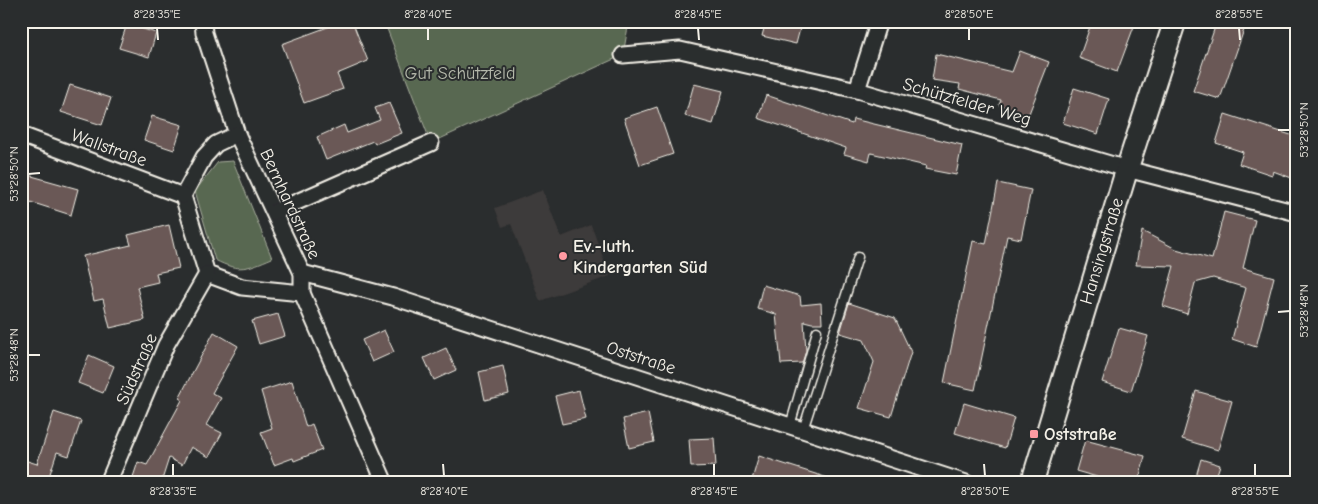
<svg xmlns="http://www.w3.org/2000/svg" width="1318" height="504" font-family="'Comic Neue',sans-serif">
	<rect width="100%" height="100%" fill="#2a2d2e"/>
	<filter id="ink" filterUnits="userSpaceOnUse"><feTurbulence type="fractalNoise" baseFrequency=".02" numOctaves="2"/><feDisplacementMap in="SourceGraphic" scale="10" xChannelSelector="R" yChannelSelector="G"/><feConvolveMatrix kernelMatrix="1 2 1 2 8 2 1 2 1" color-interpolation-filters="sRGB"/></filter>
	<g filter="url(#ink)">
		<path fill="#3d3a3a" d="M543,190l18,47 30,-12 19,51 -70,25 -29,-77 -9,3 -7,-19z"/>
		<g fill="#596851" stroke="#a6ac9c">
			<path d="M384,21h245l-6,34 -192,88z"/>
			<path d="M233,161l39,97c-24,10 -32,15 -57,2l-20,-69 23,-29z"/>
		</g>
		<g fill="#6a5856" stroke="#f4f1e8">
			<path d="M332,21h20l16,40 -31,13 6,15 -39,14 -22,-59 51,-19z"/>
			<path d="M766,21h36l-6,23 -34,-8z"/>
			<path d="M1092,21h44l-19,51 -38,-14z"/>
			<path d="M1217,21h30l-27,78 -27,-8z"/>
			<path d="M127,24l29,9 -7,24 -30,-9z"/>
			<path d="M1020,51l29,11 -21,54 -29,-11 2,-5 -42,-11 1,-5 -28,-4 4,-26 76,18z"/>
			<path d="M694,84l29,7 -10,33 -28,-8z"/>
			<path d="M70,85l41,13 -9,27 -41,-13z"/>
			<path d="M1074,88l35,11 -11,35 -35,-11z"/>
			<path d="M766,95l86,29 1,-5 109,26 -6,30 -31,-6 1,-3 -55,-13 -2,8 -25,-7 2,-6 -88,-30z"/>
			<path d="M389,103l13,30 -27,11 -2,-3 -47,19 -9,-23 27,-12 3,8 33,-13 -5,-12z"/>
			<path d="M657,107l16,47 -33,11 -16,-47z"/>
			<path d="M1225,114l72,23v43l-24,-9 -1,4 -33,-11 4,-12 -27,-9z"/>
			<path d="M152,116l30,9 -8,25 -30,-10z"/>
			<path d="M21,173l57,16 -7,26 -50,-16z"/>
			<path d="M998,183l33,7 -10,49 -14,-3 -32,154 -31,-7 29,-142 13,3z"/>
			<path d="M1224,212l31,8 -12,48 31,9 -18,70 -24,-8 14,-51 -33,-10 -18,5 -8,31 -24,-8 11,-40 -38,-1 6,-34 34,18 36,10z"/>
			<path d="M169,225l10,43 -23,5 2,9 -21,5 8,33 -35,8 -7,-29 -9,2 -11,-45 48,-11 -3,-10z"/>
			<path d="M763,285l37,11 1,9 20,-2 1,20h-10l-8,-2 2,30 -4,12 -21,1 -5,-50 -19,-5z"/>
			<path d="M849,303l46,15 16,34 -20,65 -32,-9 15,-46 -10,-22 -24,-7z"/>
			<path d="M278,314l7,22 -26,8 -7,-23z"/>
			<path d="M1119,328l29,8 -17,55 -29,-9z"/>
			<path d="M384,330l10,22 -22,10 -10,-22z"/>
			<path d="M214,332l24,14 -26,47 9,5 -15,27 16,8 -13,24 -18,-10 -9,18 -13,-7 -8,25h-30l7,-21 9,3 35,-65 -3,-2z"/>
			<path d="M446,348l10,22 -22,10 -10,-22z"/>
			<path d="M89,355l25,11 -11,27 -25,-10z"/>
			<path d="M503,366l6,28 -24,6 -6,-28z"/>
			<path d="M292,381l14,46 6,-3 10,26 -28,11 -1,-3 -19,7 -13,-33 11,-4 -11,-37z"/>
			<path d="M579,390l7,29 -24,5 -7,-28z"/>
			<path d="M1196,391l36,10 -14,49 -36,-11z"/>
			<path d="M964,403l50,15 -9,30 -50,-15z"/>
			<path d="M54,412l27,9 -12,35 -12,-4 -10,31h-26v-24l16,5z"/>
			<path d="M648,413l6,29 -25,6 -6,-29z"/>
			<path d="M714,438l2,28 -25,1 -2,-28z"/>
			<path d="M1085,440l60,16 -7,27h-20l-42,-12z"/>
			<path d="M759,456l69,22 -1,5h-76z"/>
			<path d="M1201,459l19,6 -6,18h-20z"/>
		</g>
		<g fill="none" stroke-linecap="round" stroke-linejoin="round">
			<g stroke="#f4f1e8" stroke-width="11">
				<g id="lane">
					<path d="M790,426l27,-95"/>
					<path d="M803,430l55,-173"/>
				</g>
			</g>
			<g stroke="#f4f1e8" stroke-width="19">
				<g id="street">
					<path d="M203,21l1,12 33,101 65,139v20l83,190"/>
					<path d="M623,55l57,-5 177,40 270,79 170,44"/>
					<path d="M857,90l22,-69"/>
					<path d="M237,134l-21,10 -12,13 -21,39 24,78 35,13 60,6"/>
					<path d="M21,135l162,61"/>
					<path d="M274,212l157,-69"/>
					<path d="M302,273l91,24 573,186"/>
					<path d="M108,483l58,-138 41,-71"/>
				</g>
			</g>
			<g stroke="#f4f1e8" stroke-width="25">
				<path id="secondary" d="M1032,483l95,-314 48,-148"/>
			</g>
			<use href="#lane" stroke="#2a2d2e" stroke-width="8"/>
			<use href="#street" stroke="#2a2d2e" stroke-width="15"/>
			<use href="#secondary" stroke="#2a2d2e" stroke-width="21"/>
		</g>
	</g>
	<path fill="none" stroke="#f4f1e8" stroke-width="2" d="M157,28l1,12M428,28v12M698,28l1,12M969,28v12M1239,28l1,12M1278,130h12M28,174l12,-1M1278,312l12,-1M28,355h12M173,464v12M443,464l1,12M714,464v12M984,464l1,12M1255,464v12"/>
	<g fill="#ff9aa2" stroke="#2a2d2e" stroke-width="2">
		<circle cx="563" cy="256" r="5"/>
		<rect x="1029" y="429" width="10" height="10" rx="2.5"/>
	</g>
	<g text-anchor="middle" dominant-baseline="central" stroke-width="4" stroke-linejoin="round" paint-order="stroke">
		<g font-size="18" fill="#b6baac" stroke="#2a2d2e">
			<text x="460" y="73">Gut Schützfeld</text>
		</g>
		<g font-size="18" fill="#f4f1e8" stroke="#2a2d2e">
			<text transform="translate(967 102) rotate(16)">Schützfelder Weg</text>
			<text transform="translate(109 148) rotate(20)">Wallstraße</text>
			<text transform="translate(290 204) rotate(65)">Bernhardstraße</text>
			<text transform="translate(1102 251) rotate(-73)">Hansingstraße</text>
			<text transform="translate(641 358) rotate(18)">Oststraße</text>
			<text transform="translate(137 369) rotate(-66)">Südstraße</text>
		</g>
		<g font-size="18" font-weight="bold" fill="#f4f1e8" stroke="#2a2d2e" text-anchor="start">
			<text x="573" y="246">Ev.-luth.<tspan x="573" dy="21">Kindergarten Süd</tspan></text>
			<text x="1044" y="434">Oststraße</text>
		</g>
	</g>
	<rect width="1318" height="504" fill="none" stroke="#2a2d2e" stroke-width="55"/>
	<rect x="28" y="28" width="1262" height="448" fill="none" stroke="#f4f1e8" stroke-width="2"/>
	<g font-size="12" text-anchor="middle" fill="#f4f1e8">
		<text x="157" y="18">8°28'35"E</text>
		<text x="428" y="18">8°28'40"E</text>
		<text x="698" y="18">8°28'45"E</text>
		<text x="969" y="18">8°28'50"E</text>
		<text x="1239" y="18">8°28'55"E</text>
		<text transform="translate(1304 130) rotate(-90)" y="4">53°28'50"N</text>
		<text transform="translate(14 174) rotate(-90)" y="4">53°28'50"N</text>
		<text transform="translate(1304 311) rotate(-90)" y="4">53°28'48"N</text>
		<text transform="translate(14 355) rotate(-90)" y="4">53°28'48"N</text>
		<text x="173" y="495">8°28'35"E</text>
		<text x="444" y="495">8°28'40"E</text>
		<text x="714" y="495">8°28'45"E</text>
		<text x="985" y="495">8°28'50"E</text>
		<text x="1255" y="495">8°28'55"E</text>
	</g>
</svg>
